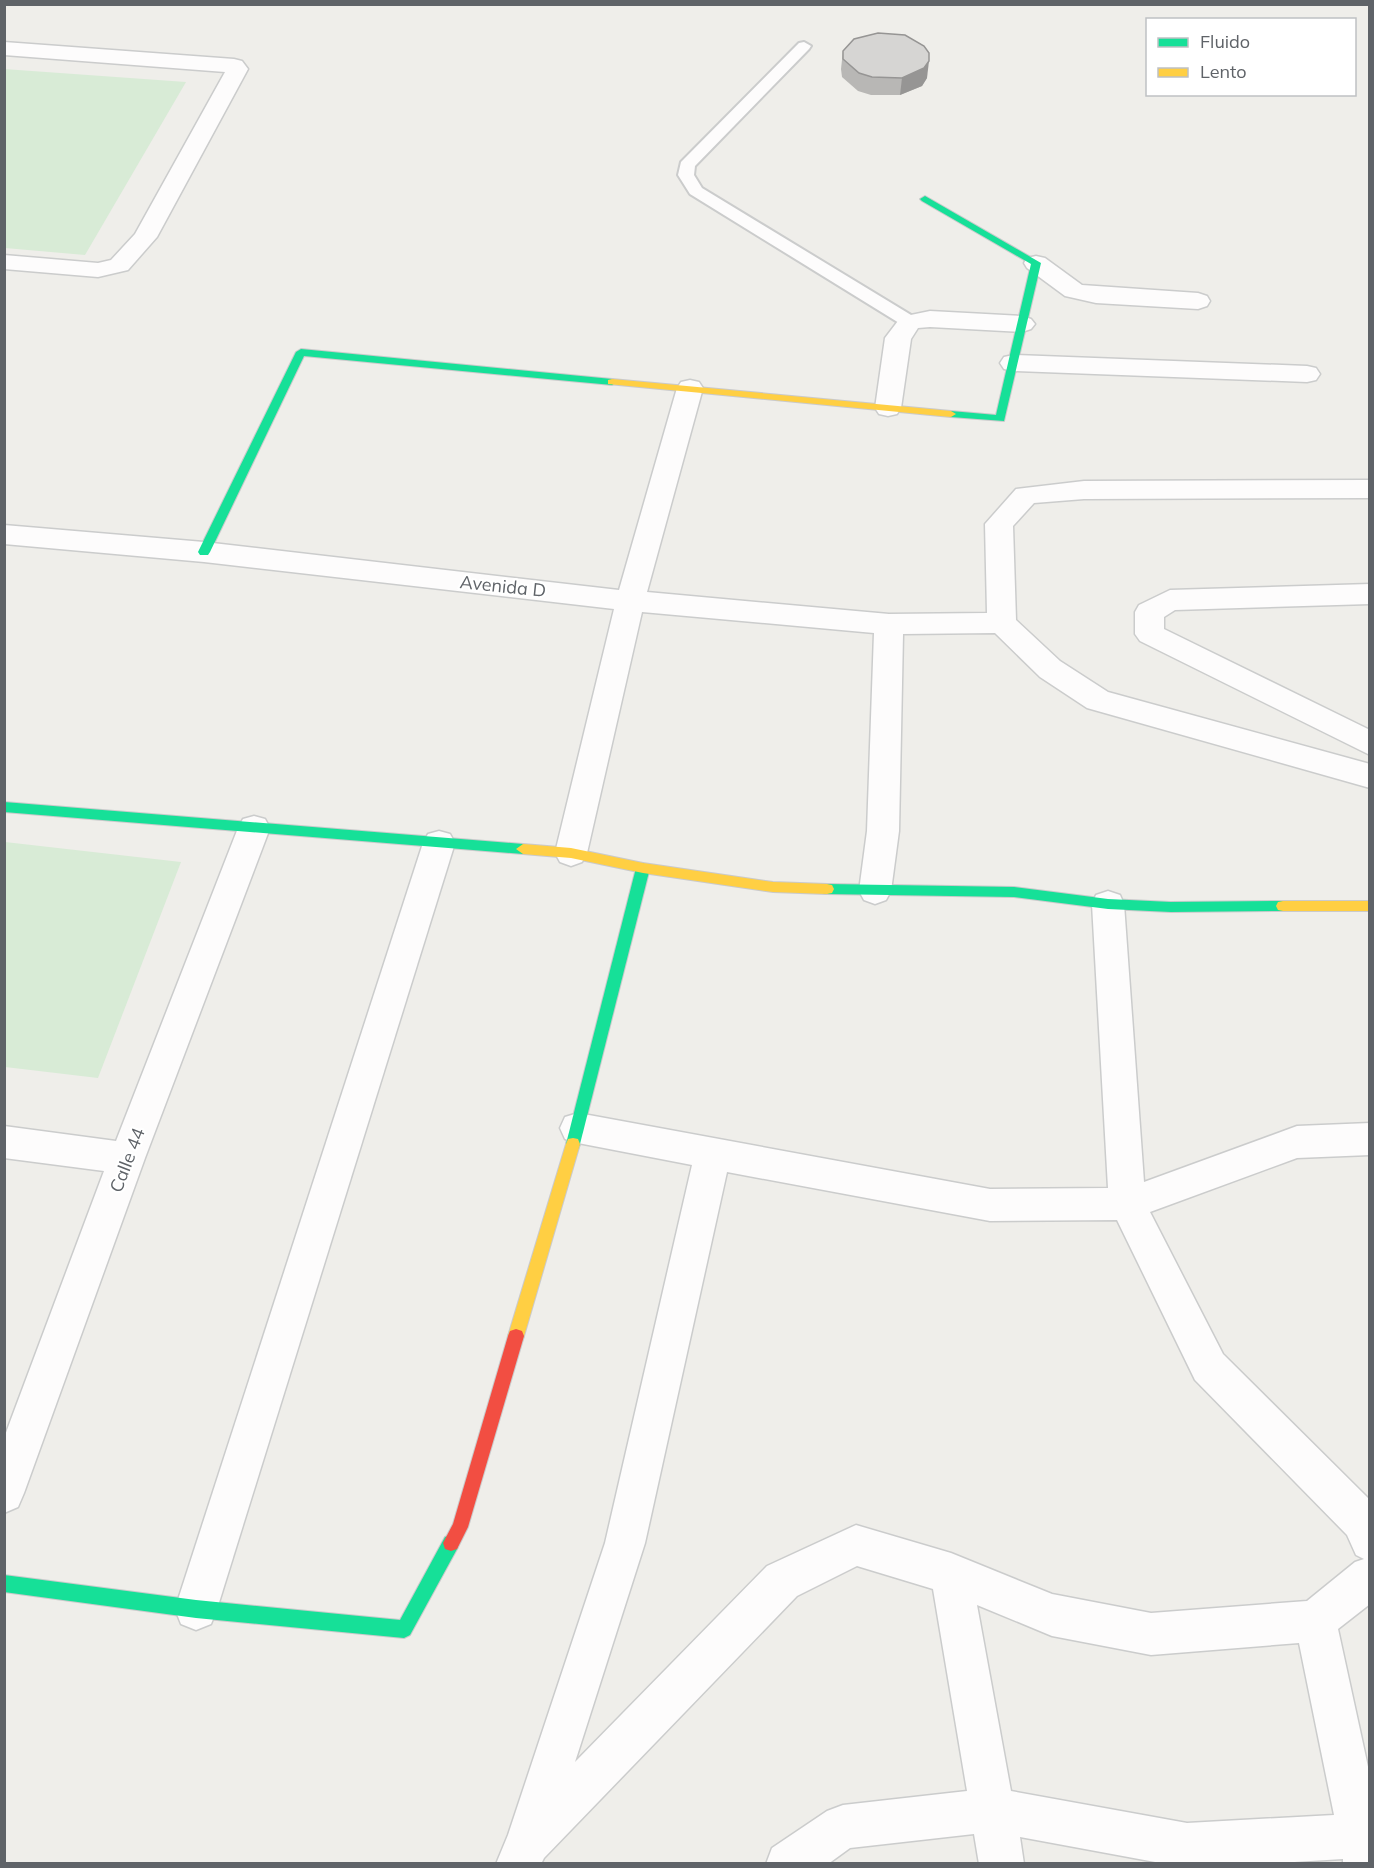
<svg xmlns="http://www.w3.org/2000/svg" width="1374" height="1868" font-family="Mulish,sans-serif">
	<rect width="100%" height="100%" fill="#efeeea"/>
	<g fill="#d8ebd6">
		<path d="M4,69l182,13 -101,173 -80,-7z"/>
		<path d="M5,842l176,20 -83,216 -93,-11z"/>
	</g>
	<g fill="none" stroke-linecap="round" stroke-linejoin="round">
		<g stroke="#cbcccc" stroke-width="4">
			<path id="lane" d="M804,42l7,4 -2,3 -114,117 -1,9 8,13 214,130 3,4 -3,4h-12l-214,-132 -12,-19 3,-13 118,-119z"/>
		</g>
		<g stroke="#cbcccc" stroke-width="3">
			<g id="street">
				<path d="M4,42l230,17 8,2 6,8 -91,168 -29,33 -30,7 -94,-8v-14l94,8 13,-3 24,-26 90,-162 -221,-17z"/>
				<path d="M1036,256l9,2 37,27 116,8 9,3 3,5 -3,5 -9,3 -102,-6 -22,-5 -9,-2 -38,-28 -3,-5 3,-5z"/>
				<path d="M930,311l92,5 9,3 4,5 -4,5 -9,3 -92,-5 -12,1 -7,11 -10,69 -4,6 -9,2 -9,-2 -4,-6 10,-70 16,-21z"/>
				<path d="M1013,355l294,11 9,2 4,6 -4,6 -9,2 -294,-11 -9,-2 -4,-6 4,-6z"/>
				<path d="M690,380l9,2 4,6 -56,204 242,22 98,-1 -2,-89 31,-35 68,-8 286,-1v18l-286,1 -50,4 -21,23 3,94 44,41 48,31 262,72v24l-283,-80 -47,-31 -45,-44 -92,1 -4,197 -8,60 -5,9 -11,4 -11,-4 -5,-9 8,-60 7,-198 -232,-21 -55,241 -5,9 -11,4 -11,-4 -5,-9 59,-244 -410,-47 -200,-18v-19l200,17 415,48 58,-202 4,-6z"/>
				<path d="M1370,584v20l-195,6 -11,7v12l206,101v25l-230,-114 -5,-7v-22l4,-7 31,-15z"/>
				<path d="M254,816l11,3 5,9 -125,330 -121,335 -6,14 -14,6v-75l100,-267 -100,-13v-32l112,15 122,-313 5,-9z"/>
				<path d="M439,831l11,3 5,9 -238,766 -6,15 -15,6 -15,-6 -6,-15 248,-766 5,-9z"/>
				<path d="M1108,891l12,4 4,9 20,278 153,-56 73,-3v32l-73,3 -147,54 73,142 147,146v104l-32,25 32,147v88h-27v-5l-82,5h-95l-146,-27 4,27h-45l-5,-30 -124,14 -22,16h-62l6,-16 55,-37 16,-6 124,-14 -34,-202 -76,-23 -60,30 -253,262 -3,6h-45l12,-29 97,-292 87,-378 -114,-22 -13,-4 -5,-11 5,-11 13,-4 412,76 118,-1 -16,-284 4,-9zM727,1172l263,49 127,-1 78,160 152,155 9,20 8,4 -9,3 -48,39 -156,12 -99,-19 -101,-41 -95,-28 -89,41 -192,196 70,-219zM977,1605l75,31 99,19 148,-12 35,172 -147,8 -176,-32z"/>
			</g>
		</g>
		<g stroke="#cacacb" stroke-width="2">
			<g id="fast">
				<path d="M925,196l116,67 -37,158 -53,-4 -5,-3 5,-3 45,4 35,-151 -109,-63 -2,-2z"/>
				<path d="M301,349l311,30 5,3 -5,3 -308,-29 -94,196 -2,3h-8l-2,-3 98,-200z"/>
				<path d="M4,802l519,42 7,5 -7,5 -519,-42z"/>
				<path d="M643,863l7,5 -70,276 -2,5 -5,1 -5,-1 -2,-5 70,-276z"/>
				<path d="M827,884l187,3 94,12 63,3 112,-1 5,1 2,4 -2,4 -5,1 -112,1 -63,-3 -94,-12 -187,-3 -5,-1 -2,-4 2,-4z"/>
				<path d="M451,1535l6,2 2,6 -2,6 -47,86 -6,3 -208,-20 -192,-26v-17l192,25 204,20 45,-83z"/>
			</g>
		</g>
		<g stroke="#cacacb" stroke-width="2">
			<g id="slow">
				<path d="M612,379l339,32 5,3 -5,3 -343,-33v-4z"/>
				<path d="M523,844l48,4 72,15 130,19 54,2 5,1 2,4 -2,4 -5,1 -54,-2 -130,-19 -72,-15 -48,-4 -7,-5z"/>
				<path d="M1283,901h87v10h-87l-5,-1 -2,-4 2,-4z"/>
				<path d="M573,1138l5,1 2,5 -56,192 -2,5 -6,2 -6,-2 -2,-5 58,-192 2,-5z"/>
			</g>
		</g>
		<g stroke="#cacacb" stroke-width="2">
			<path id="jam" d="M516,1329l6,2 2,5 -56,191 -11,22 -6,2 -6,-2 -2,-6 10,-19 55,-188 2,-5z"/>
		</g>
		<use href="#lane" fill="#fdfcfc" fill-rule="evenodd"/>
		<use href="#street" fill="#fdfcfc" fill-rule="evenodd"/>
		<use href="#fast" fill="#16e098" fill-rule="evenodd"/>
		<use href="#slow" fill="#ffcf43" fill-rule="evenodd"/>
		<use href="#jam" fill="#f24e42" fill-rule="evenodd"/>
	</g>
	<path fill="#b8b7b5" d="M843,51l84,27 -5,8 -22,9h-29l-13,-4 -16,-14 -1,-8z"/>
	<path fill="#969594" d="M929,61l-2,17 -5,8 -22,9 2,-17z"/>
	<path fill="#d6d5d3" stroke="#969594" stroke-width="1.5" d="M878,33l27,2 19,11 5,7v8l-5,7 -22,10 -30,-1 -13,-4 -16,-14v-8l11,-12z"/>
	<g text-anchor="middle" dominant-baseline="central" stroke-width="4.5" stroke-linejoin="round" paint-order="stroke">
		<g font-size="18" fill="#5f6368" stroke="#fff">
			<text transform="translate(503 586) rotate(6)">Avenida D</text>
			<text transform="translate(127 1160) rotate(-69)">Calle 44</text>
		</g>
	</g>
	<rect width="1374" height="1868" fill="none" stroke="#5f6368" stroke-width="12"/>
	<rect x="1146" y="18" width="210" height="78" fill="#ffffff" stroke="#bfc1c3" stroke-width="1.5"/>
	<rect x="1158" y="38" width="30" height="9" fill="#16e098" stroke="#bfc1c3" stroke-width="1.5"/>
	<text x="1200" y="48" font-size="18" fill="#5f6368">Fluido</text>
	<rect x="1158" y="68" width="30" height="9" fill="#ffcf43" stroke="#bfc1c3" stroke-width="1.5"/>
	<text x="1200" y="78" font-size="18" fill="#5f6368">Lento</text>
</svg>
